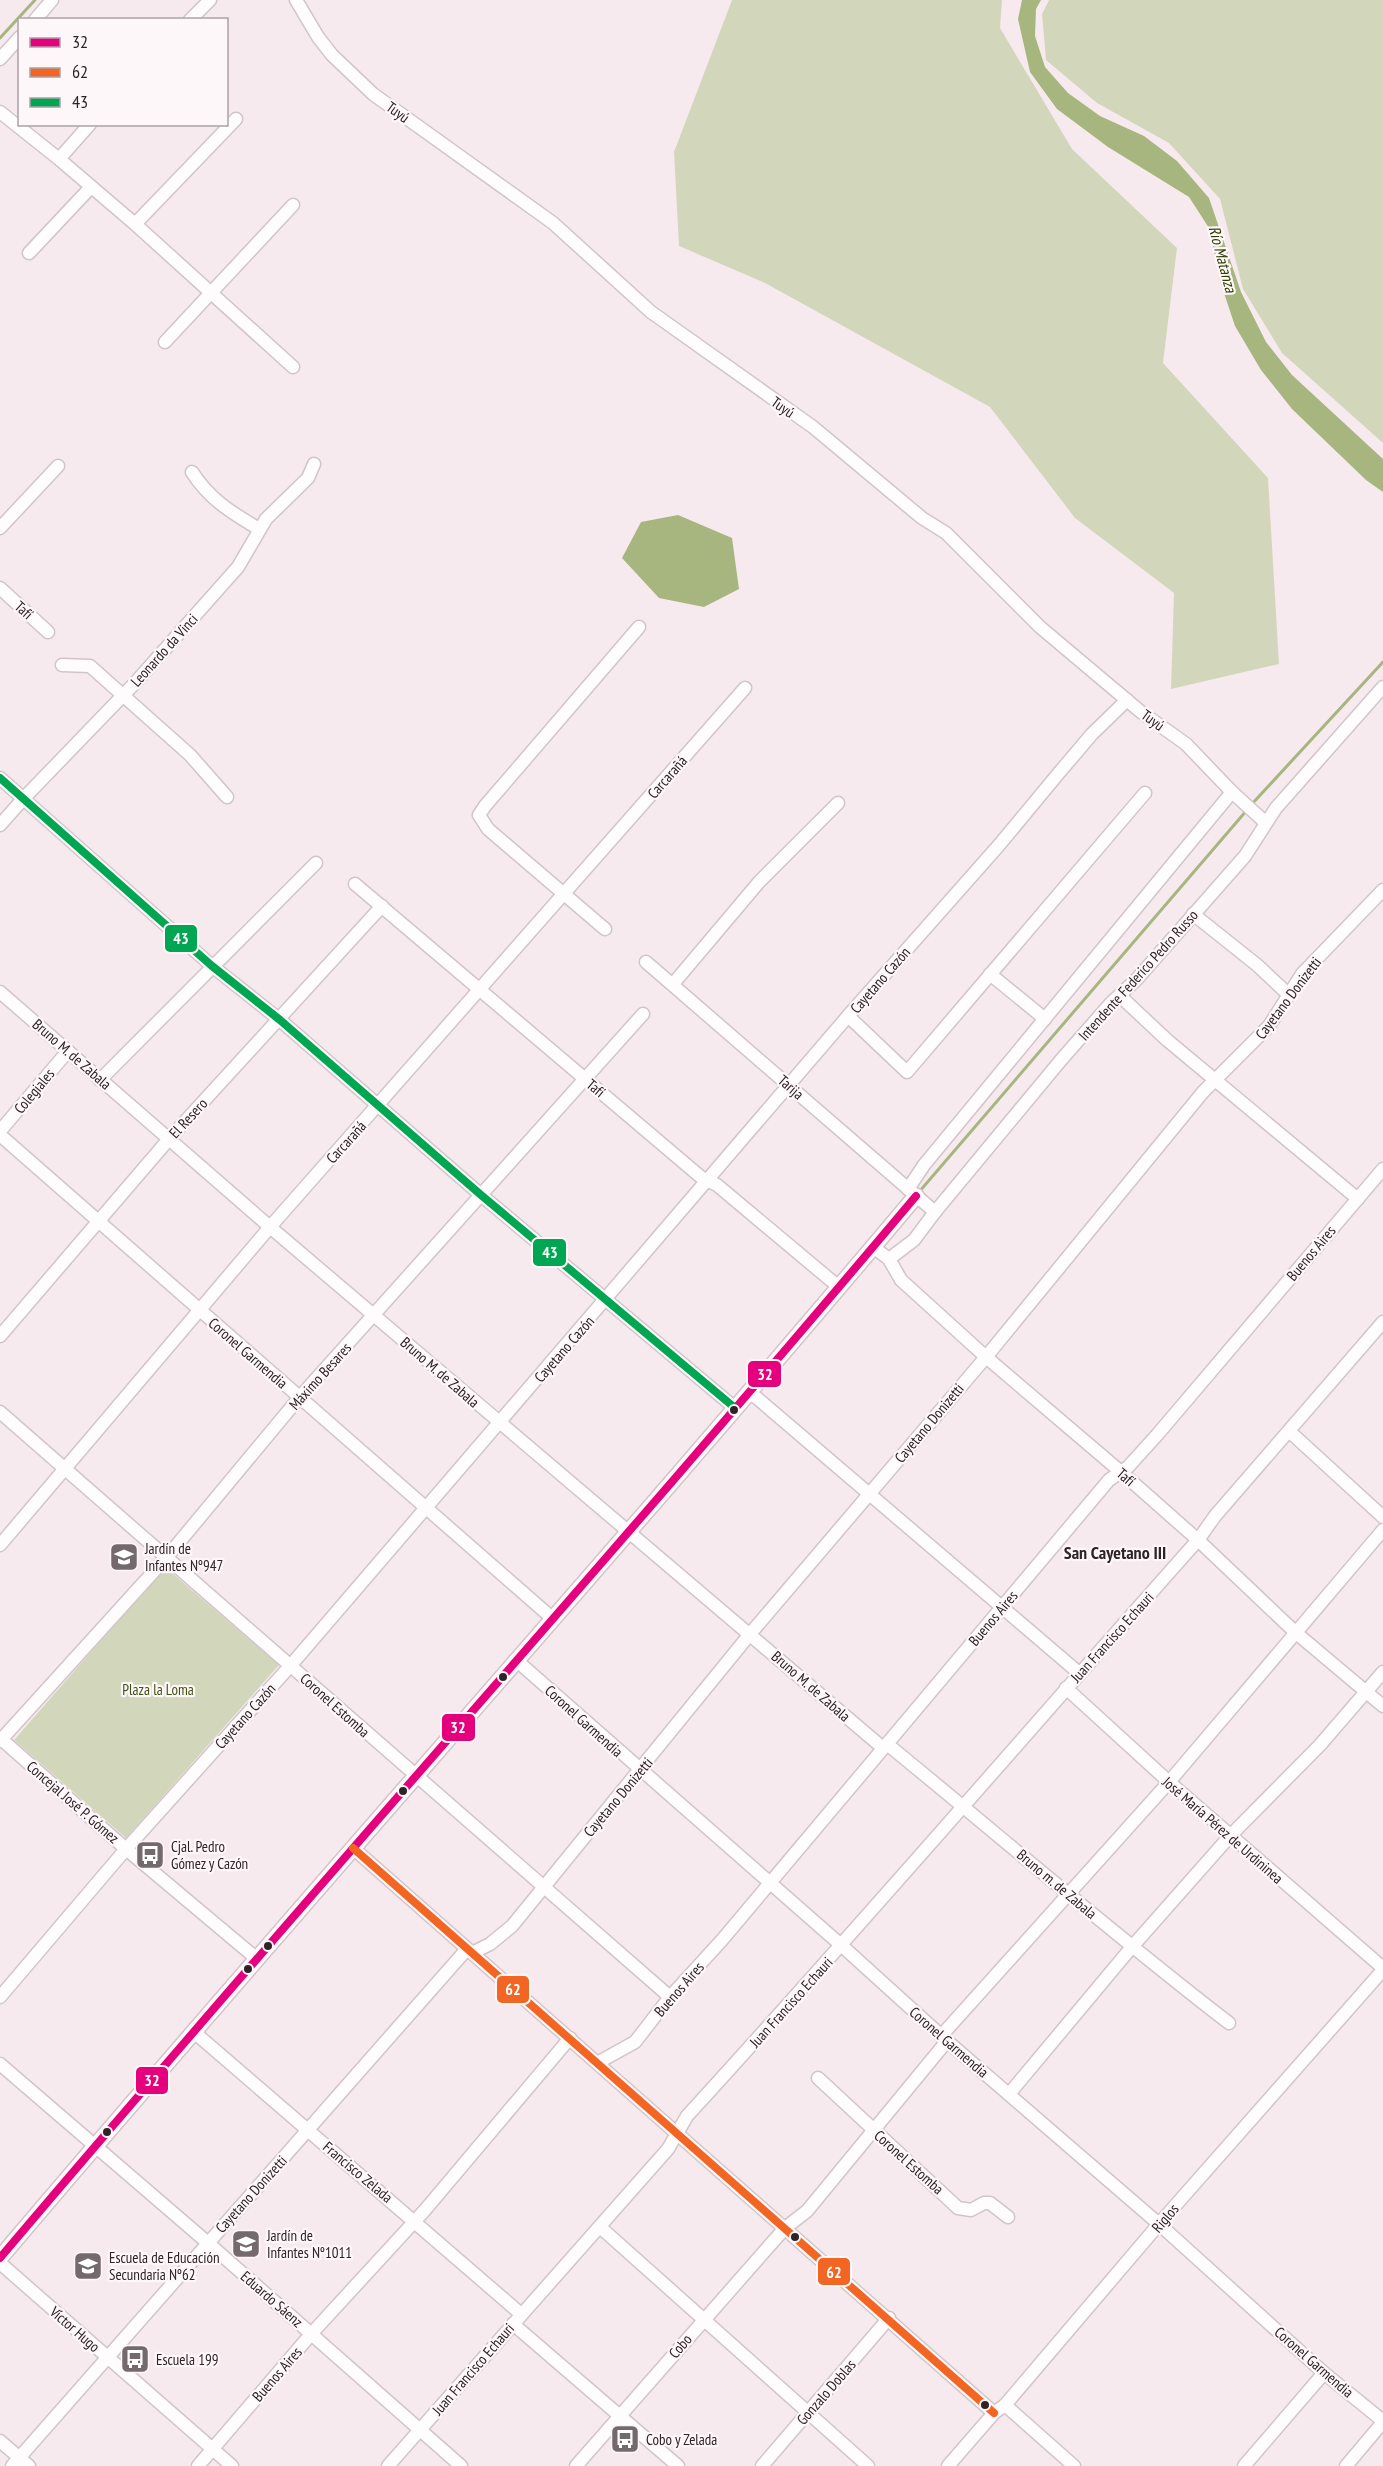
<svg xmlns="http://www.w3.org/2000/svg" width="1383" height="2466" font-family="'PT Sans Narrow',sans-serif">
	<rect width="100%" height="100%" fill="#f7eaef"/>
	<g fill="#d2d7bc">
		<path d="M732,0h270l-2,28 72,121 105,99 -14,115 105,115 11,186 -108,25 3,-96 -99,-75 -85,-111 -225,-124 -86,-37 -5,-94z"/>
		<path d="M1049,0h334v443l-101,-90 -39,-64 -23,-90 -51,-56 -72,-40 -51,-43 -4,-46z"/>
		<path d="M165,1567l114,98 -153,173 -112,-98z"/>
	</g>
	<g fill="#a6b67e">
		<path d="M1022,0h19l-5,9 -1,27 10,31 23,26 32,23 44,20 33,25 32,37 32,94 25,50 26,33 91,84v33l-17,-12 -74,-71 -31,-39 -26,-44 -14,-42 -12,-56 -20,-31 -81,-50 -51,-38 -27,-37 -12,-53z"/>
		<path d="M678,515l54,23 7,51 -35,18 -45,-9 -37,-40 19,-36z"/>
	</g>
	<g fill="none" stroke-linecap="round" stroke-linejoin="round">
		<g stroke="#a6b67e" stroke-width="3">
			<path d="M0,38l35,-38"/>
			<path d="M1251,805l132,-143"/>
			<path d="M919,1192l328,-382"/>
		</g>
		<g stroke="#d0c5c9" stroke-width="15">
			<g id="minor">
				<path d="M296,0l22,37 14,18 41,39 180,129 98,89 162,115 109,91 24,15 94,94 101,85 45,32 46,48 34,31"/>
				<path d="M35,20l17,-20"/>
				<path d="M190,20l20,-20"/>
				<path d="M0,59l20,-22"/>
				<path d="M0,112l59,47 76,65 158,143"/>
				<path d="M59,159l31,-35"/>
				<path d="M135,224l101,-105"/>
				<path d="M29,253l62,-66"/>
				<path d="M165,342l128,-137"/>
				<path d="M192,472c17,27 40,41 67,57"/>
				<path d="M0,528l58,-62"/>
				<path d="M0,588l48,44"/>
				<path d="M62,665l28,1 100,89 37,42"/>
				<path d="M0,778l212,188 68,54 201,175 254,213"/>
				<path d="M0,825l24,-27 111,-115 103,-116 28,-48 42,-41 6,-14"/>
				<path d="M355,884l347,294 15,7 123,103"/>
				<path d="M1193,914l64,51 31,29"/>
				<path d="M605,929l-117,-100 -9,-14 6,-9 154,-179"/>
				<path d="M646,962l289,250"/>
				<path d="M990,974l55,45"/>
				<path d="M673,984l86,-102 79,-79"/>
				<path d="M0,992l270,235 613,521"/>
				<path d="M1120,996l47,44 191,159"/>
				<path d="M848,1016l59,56 238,-279"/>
				<path d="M100,1080l216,-217"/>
				<path d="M0,1131l68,-80"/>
				<path d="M0,1135l552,483"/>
				<path d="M908,1189l16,-24 308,-373"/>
				<path d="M873,1247l16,12 12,21 85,77 135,115 77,68 97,92 88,74"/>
				<path d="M889,1259l25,-19 21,-28 126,-152 50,-57 25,-23 109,-124 31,-48 107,-121"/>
				<path d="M0,1336l169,-197 213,-233"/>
				<path d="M748,1393l9,5 322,275"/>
				<path d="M0,1412c223,195 445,391 670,585"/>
				<path d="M1289,1431l94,86"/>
				<path d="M0,1545l270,-318 475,-539"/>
				<path d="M516,1660l325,285 106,96 212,183 165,149 59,48"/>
				<path d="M1066,1688l103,94 214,186"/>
				<path d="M0,1738l126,111 131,110"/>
				<path d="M0,1741l166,-183 133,-160 344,-384"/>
				<path d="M887,1744c114,93 225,189 342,279"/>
				<path d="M353,1848l641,565"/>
				<path d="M472,1953l18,-9 22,-18 238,-292 236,-277 217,-265 66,-66 33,-52 81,-84"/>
				<path d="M0,1997l126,-148 165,-184 557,-649 152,-172 58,-70 34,-40 35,-34"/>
				<path d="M194,2032l327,282"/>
				<path d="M941,2036l228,-254 214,-252"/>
				<path d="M599,2062l36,-20 35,-45 52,-57 387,-460 19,-13 29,-32 226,-266"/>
				<path d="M0,2064l208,179 253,223"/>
				<path d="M818,2078l140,130 13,2 13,-7h6l18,14"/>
				<path d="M1009,2094l122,-146 99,-112 90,-91 63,-73"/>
				<path d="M600,2227l268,239"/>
				<path d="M0,2263l232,203"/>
				<path d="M513,2324l165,142"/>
				<path d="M1005,2405l69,61"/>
				<path d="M0,2441l29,25"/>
				<path d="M12,2466l455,-517"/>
				<path d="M198,2466l114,-133 113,-123 145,-172"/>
				<path d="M388,2466l280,-317 19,-33c173,-189 340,-384 511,-576l17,-24 168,-194"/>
				<path d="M576,2466l209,-238 22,-17 140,-170"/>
				<path d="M762,2466l127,-148"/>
				<path d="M948,2466l46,-53 11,-8 154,-181 224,-254"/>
				<path d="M1244,2466l80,-93"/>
				<path d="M1346,2466l37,-44"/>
			</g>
		</g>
		<g stroke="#d0c5c9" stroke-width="18">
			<path id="tertiary" d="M0,2258c302,-357 615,-704 916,-1062"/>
		</g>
		<use href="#minor" stroke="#fefcfd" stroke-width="12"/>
		<use href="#tertiary" stroke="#fefcfd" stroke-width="15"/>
		<g stroke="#fef7fa" stroke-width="12">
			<path id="bus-1" d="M0,2258c302,-357 615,-704 916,-1062"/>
		</g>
		<g stroke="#fef7fa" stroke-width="12">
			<path id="bus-2" d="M353,1848l641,565"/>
		</g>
		<g stroke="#fef7fa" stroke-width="12">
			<path id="bus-3" d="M0,778l212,188 68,54 201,175 254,213"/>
		</g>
		<use href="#bus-1" stroke="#e5007d" stroke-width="8"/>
		<use href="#bus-2" stroke="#f26522" stroke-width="8"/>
		<use href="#bus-3" stroke="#00a651" stroke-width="8"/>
	</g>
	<defs>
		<g id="school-square" transform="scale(1.5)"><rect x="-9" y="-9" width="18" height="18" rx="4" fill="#74696d" stroke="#fef7fa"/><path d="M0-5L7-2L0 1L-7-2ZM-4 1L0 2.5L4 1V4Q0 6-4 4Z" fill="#fff"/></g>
		<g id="bus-square" transform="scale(1.5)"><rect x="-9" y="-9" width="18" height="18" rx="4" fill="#74696d" stroke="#fef7fa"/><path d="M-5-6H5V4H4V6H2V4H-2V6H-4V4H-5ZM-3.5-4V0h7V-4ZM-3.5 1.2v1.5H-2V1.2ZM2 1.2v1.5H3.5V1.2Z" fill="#fff"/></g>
	</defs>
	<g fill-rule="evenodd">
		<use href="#school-square" x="124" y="1557"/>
		<use href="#bus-square" x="150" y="1855"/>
		<use href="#school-square" x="246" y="2244"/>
		<use href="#school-square" x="88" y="2266"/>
		<use href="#bus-square" x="135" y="2359"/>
		<use href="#bus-square" x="625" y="2439"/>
	</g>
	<g fill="#2e2327" stroke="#fef7fa" stroke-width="2">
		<circle cx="734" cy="1410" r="5"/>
		<circle cx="503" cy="1677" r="5"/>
		<circle cx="403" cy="1791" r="5"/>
		<circle cx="268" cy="1946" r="5"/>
		<circle cx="248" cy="1969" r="5"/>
		<circle cx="107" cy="2132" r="5"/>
		<circle cx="795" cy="2237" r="5"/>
		<circle cx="985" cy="2405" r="5"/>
	</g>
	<g text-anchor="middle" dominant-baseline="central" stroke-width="4.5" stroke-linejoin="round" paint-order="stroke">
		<g font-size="15" fill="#2e2327" stroke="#fef7fa">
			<text transform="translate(398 112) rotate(36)">Tuyú</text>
			<text transform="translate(783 407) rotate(35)">Tuyú</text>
			<text transform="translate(24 610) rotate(42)">Tafí</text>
			<text transform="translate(164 650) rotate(-48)">Leonardo da Vinci</text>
			<text transform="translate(1153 720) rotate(36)">Tuyú</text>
			<text transform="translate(667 777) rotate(-49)">Carcarañá</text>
			<text transform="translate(1138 975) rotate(-48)">Intendente Federico Pedro Russo</text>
			<text transform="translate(880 980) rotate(-49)">Cayetano Cazón</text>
			<text transform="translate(1288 998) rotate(-53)">Cayetano Donizetti</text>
			<text transform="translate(72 1054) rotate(41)">Bruno M. de Zabala</text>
			<text transform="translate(791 1087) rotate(41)">Tarija</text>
			<text transform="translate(596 1088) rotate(40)">Tafí</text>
			<text transform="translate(34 1091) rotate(-50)">Colegiales</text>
			<text transform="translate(188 1118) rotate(-47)">El Resero</text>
			<text transform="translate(346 1142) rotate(-48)">Carcarañá</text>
			<text transform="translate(1311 1253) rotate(-50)">Buenos Aires</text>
			<text transform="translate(564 1349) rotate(-49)">Cayetano Cazón</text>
			<text transform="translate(248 1353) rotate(41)">Coronel Garmendia</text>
			<text transform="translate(440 1372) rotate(41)">Bruno M. de Zabala</text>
			<text transform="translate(320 1376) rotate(-48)">Máximo Besares</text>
			<text transform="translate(929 1423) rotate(-50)">Cayetano Donizetti</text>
			<text transform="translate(1126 1477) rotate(41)">Tafí</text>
			<text transform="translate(993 1618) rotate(-50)">Buenos Aires</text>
			<text transform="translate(1112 1637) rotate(-48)">Juan Francisco Echauri</text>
			<text transform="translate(811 1686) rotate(41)">Bruno M. de Zabala</text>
			<text transform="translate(335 1705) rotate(42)">Coronel Estomba</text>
			<text transform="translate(245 1716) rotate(-48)">Cayetano Cazón</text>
			<text transform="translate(584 1721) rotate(42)">Coronel Garmendia</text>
			<text transform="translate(618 1797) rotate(-50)">Cayetano Donizetti</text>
			<text transform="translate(73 1802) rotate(41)">Concejal José P. Gómez</text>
			<text transform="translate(1223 1830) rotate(41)">José María Pérez de Urdininea</text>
			<text transform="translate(1057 1884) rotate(40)">Bruno m. de Zabala</text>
			<text transform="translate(679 1989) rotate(-49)">Buenos Aires</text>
			<text transform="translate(791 2002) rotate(-48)">Juan Francisco Echauri</text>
			<text transform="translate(949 2042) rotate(41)">Coronel Garmendia</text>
			<text transform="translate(909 2162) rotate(42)">Coronel Estomba</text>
			<text transform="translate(358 2172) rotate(40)">Francisco Zelada</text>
			<text transform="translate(251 2194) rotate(-48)">Cayetano Donizetti</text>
			<text transform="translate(1165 2218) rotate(-49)">Riglos</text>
			<text transform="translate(272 2299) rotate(41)">Eduardo Sáenz</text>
			<text transform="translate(75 2329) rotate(41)">Víctor Hugo</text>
			<text transform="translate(680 2346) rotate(-49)">Cobo</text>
			<text transform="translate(1314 2362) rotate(41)">Coronel Garmendia</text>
			<text transform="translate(473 2369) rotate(-49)">Juan Francisco Echauri</text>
			<text transform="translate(277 2374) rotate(-49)">Buenos Aires</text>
			<text transform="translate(826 2392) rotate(-49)">Gonzalo Doblas</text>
		</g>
		<g font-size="15" fill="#2e2327" stroke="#fef7fa" text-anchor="start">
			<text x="145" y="1548">Jardín de<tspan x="145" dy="17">Infantes Nº947</tspan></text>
			<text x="171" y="1846">Cjal. Pedro<tspan x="171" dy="17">Gómez y Cazón</tspan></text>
			<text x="267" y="2235">Jardín de<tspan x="267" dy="17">Infantes Nº1011</tspan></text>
			<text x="109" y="2257">Escuela de Educación<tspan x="109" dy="17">Secundaria Nº62</tspan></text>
			<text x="156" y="2359">Escuela 199</text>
			<text x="646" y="2439">Cobo y Zelada</text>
		</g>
		<g font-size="15" fill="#3e5115" stroke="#fef7fa">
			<text x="158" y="1689">Plaza la Loma</text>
		</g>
		<g font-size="16" font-style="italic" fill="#2e3f00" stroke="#fef7fa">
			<text transform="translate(1223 259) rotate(75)">Río Matanza</text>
		</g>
		<g font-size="18" font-weight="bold" fill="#2e2327" stroke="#fef7fa">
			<text x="1115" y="1552">San Cayetano III</text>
		</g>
	</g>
	<g stroke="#fef7fa" stroke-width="2">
		<rect x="164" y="924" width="34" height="29" rx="6" fill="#00a651"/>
		<rect x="532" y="1238" width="35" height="29" rx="6" fill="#00a651"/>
		<rect x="747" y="1360" width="35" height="28" rx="6" fill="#e5007d"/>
		<rect x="441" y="1713" width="35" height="29" rx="6" fill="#e5007d"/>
		<rect x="496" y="1975" width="34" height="29" rx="6" fill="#f26522"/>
		<rect x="135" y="2066" width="34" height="29" rx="6" fill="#e5007d"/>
		<rect x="817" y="2257" width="34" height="29" rx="6" fill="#f26522"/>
	</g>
	<g font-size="16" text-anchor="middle" font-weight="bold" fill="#fff">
		<text x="181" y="944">43</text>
		<text x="550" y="1258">43</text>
		<text x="765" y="1380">32</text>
		<text x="458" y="1733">32</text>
		<text x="513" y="1995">62</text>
		<text x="152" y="2086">32</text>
		<text x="834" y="2278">62</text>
	</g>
	<rect x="18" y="18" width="210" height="108" fill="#fef7fa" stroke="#aba2a6" stroke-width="1.5"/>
	<rect x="30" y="38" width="30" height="9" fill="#e5007d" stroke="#aba2a6" stroke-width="1.5"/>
	<text x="72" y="48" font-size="18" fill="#2e2327">32</text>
	<rect x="30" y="68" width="30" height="9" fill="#f26522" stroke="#aba2a6" stroke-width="1.5"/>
	<text x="72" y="78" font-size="18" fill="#2e2327">62</text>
	<rect x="30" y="98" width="30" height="9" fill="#00a651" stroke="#aba2a6" stroke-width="1.5"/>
	<text x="72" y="108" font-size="18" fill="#2e2327">43</text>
</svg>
